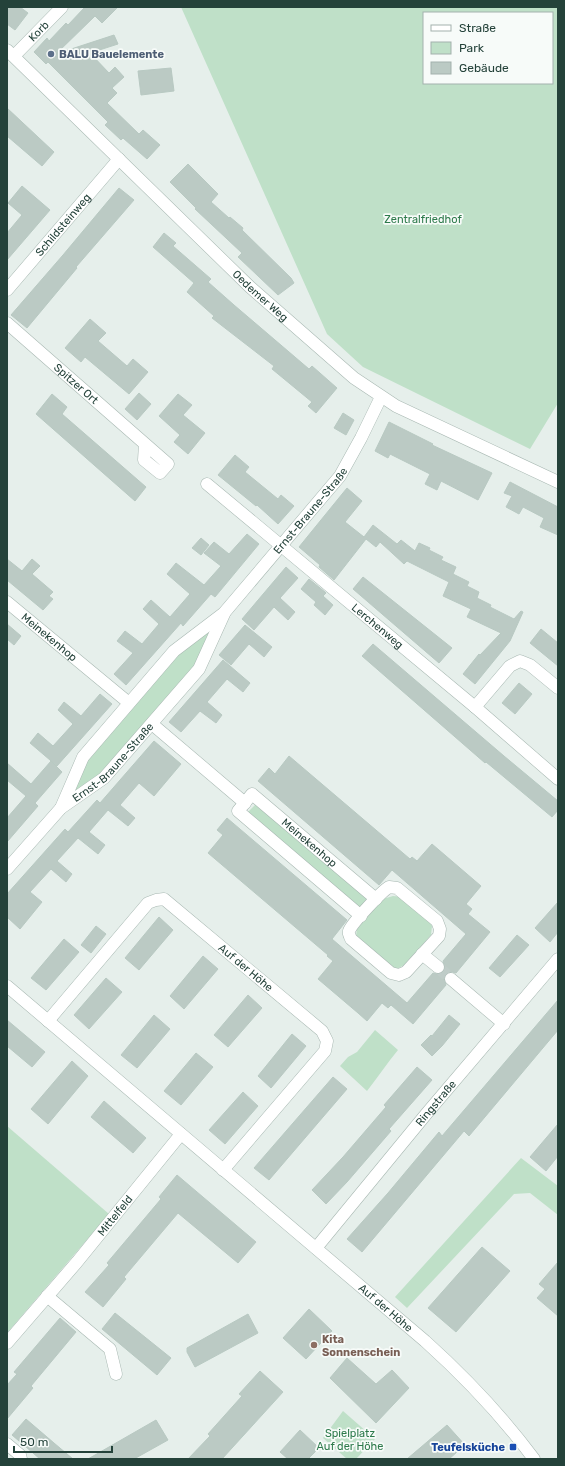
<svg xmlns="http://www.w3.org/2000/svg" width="565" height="1466" font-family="Rubik,sans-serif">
	<rect width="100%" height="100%" fill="#e6efeb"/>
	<g fill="#bfe0c8" fill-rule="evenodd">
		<path d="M181,7h377v396l-28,46 -167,-82 -36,-33zM424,13h128v70h-128z"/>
		<path d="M215,623l-19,43 -95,109 -32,23 19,-41 88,-103z"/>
		<path d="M257,803l114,96 -11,13 -114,-98z"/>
		<path d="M393,896l10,1 25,21 4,8 -1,9 -27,30 -7,4 -8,-2 -33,-31 1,-7 26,-30z"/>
		<path d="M375,1030l23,20c-11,13 -20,27 -31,41l-27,-25 8,-9 9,-5z"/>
		<path d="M7,1126l102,88 -102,119z"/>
		<path d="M521,1158l37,28v29l-28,-22 -16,1 -107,114 -12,-11z"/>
		<path d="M343,1411l32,28 -19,20h-9l-24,-21z"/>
	</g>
	<g fill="#bbcac4" stroke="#b8c9c2">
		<path d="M7,7h13l8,6 -13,17 -8,-6z"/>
		<path d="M85,7h33l-16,16 -7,-7 -39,38 58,-19 4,9 -28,9 19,20 6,-6 9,10 -12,11 5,5 -10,10 32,31 4,-4 17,15 -13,14 -24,-21 -2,2 -16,-15 3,-3 -60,-60 -2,2 -12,-12 13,-14 2,3 17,-18 2,2z"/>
		<path d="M171,68l3,23 -33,4 -3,-24z"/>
		<path d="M7,108l47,44 -12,14 -35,-30z"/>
		<path d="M188,164l30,30 -7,8 18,16 1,-1 13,11 -1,2 49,48 3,5 -16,12 -40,-38 4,-4 -47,-44 1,-1 -26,-26z"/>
		<path d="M22,186l28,24 -43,50v-27l15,-18 -14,-12z"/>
		<path d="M119,188l15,12 -58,67 1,1 -50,60 -16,-13 52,-60z"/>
		<path d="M164,233l12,10 -3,3 38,33 -3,3 26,23 75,64 3,-3 25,22 -21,25 -8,-7 4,-4 -40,-33 2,-3 -62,-48 2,-2 -27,-24 7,-9 -41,-36z"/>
		<path d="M90,319l16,14 -8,8 29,25 6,-7 15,13 -19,22 -44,-37 -4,5 -16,-14z"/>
		<path d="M139,393l12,11 -14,16 -12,-11z"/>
		<path d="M52,394l15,13 -5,7 84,73 -11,14 -99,-87z"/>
		<path d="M178,394l14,11 -9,10 22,18 -17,21 -14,-12 6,-7 -21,-19z"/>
		<path d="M343,413l11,7 -8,15 -12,-7z"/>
		<path d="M389,422l44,22 -1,1 60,28 -14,27 -37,-19 -4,9 -12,-6 5,-10 -40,-20 -2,4 -13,-7z"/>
		<path d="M235,455l14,12 -4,5 33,27 3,-4 13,11 -16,18 -21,-19 -1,1 -38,-31z"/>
		<path d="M510,482l48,25v28l-18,-8 4,-9 -21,-11 -4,7 -13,-7 6,-11 -8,-3z"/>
		<path d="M347,488l15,13 -17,21 19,15 9,-12 24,19 4,-4 14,11 4,-8 11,5 -1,2 14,7 -2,3 15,7 -3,7 16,8 -2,4 12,6 -2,6 14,7 -1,2 24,12 7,-8 2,1 -13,29 -35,43 -12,-10 16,-20 1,1 21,-22 -34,-16 4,-8 -28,-13 6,-14 -42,-21 -3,3 -24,-22 -4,5 -10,-8 -32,41 -15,-13 1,-2 -21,-18z"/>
		<path d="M247,534l12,10 -44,53 -4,-3 -28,32 -2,-3 -55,62 -12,-11 19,-21 -16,-12 8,-10 17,13 17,-20 -16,-15 8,-9 19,17 20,-23 -23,-20 9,-11 28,22 17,-19 -17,-13 10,-11 15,12z"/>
		<path d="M201,538l8,7 -8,10 -9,-7z"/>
		<path d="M7,559l15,12 10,-12 8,7 -8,8 21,18 -4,4 4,3 -10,11 -36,-30z"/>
		<path d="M286,567l12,11 -18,20 15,14 -7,8 -14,-13 -20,23 -12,-11z"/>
		<path d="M363,577l89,71 -13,15 -86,-74z"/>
		<path d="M309,579l16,13 1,1 -3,3 10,9 -8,10 -11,-10 2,-3 -15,-13z"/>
		<path d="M7,624l14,12 -7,9 -7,-6z"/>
		<path d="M245,625l27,22 -8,10 -15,-13 -18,21 -12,-10z"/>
		<path d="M541,629l17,14v23l-28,-23z"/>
		<path d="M373,644l131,112 54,45v9l-6,7 -66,-55 -1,1 -123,-107z"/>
		<path d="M223,660l27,23 -7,9 -16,-13 -20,23 15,13 -6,8 -16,-12 -19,21 -12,-10z"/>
		<path d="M519,683l13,11 -17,20 -13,-11z"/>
		<path d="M100,694l12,10 -55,62 -27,-23 8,-10 15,13 20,-22 -15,-14 6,-8 17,14z"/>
		<path d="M154,741l27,23 -27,32 -15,-13 -19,22 15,13 -7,8 -20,-16 -19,22 16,13 -7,9 -20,-16 -21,23 15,13 -6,8 -15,-13 -21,23 12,10 -22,27 -13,-12v-23l58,-65 3,3 29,-32 3,3z"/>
		<path d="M289,756l121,103 2,-2 5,4 15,-17 49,42 -15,18 6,5 -4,5 22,18 -34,41 -4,-1 -6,2 -2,4 2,7 -33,39 -22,-19 -3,3 -6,-5 -15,18 -9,-8 -40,-34 15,-18 -6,-5 1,-1 -120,-102 15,-18 -6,-5 10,-12 120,102 -15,19 75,64 26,-30 4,1 7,-2 1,-4 -2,-7 23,-27 -74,-64 -13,15 -121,-104 11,-13 6,6z"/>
		<path d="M51,761l11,11 -27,31 3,3 -31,36v-24l19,-22 -19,-16v-17l24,21z"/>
		<path d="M558,902v30l-8,10 -15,-14z"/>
		<path d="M159,917l14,13 -34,40 -14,-12z"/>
		<path d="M96,926l10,8 -15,19 -10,-8z"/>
		<path d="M517,935l12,10 -29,32 -11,-9z"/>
		<path d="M64,939l15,13 -33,38 -15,-12z"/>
		<path d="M203,956l15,13 -34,40 -14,-13z"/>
		<path d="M106,978l16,14 -33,37 -15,-14z"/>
		<path d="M248,995l14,13 -34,39 -14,-12z"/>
		<path d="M558,1000v30l-89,106 -5,-5 -102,121 -15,-13 41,-46 51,-61 3,4z"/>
		<path d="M154,1015l16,14 -33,39 -16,-13z"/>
		<path d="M449,1015l11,9 -18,22 -10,10 -11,-11 10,-10 1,1z"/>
		<path d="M7,1020l38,32 -13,15 -25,-21z"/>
		<path d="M292,1034l14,12 -35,42 -13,-12z"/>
		<path d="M196,1053l17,14 -32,38 -17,-14z"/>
		<path d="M72,1061l16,15 -40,48 -17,-15z"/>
		<path d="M417,1067l15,13 -43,49 2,2 -44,51 -21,22 -14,-14 31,-33 43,-50 -2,-2z"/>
		<path d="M333,1077l14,12 -78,91 -15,-12z"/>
		<path d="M243,1092l15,14 -33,38 -16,-14z"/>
		<path d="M104,1101l42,37 -13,15 -42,-36z"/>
		<path d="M558,1124v32l-12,15 -16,-14z"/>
		<path d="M177,1175l79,67 -18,21 -60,-50 -54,64 2,2 -23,28 -18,-15 24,-27 -2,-2 54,-64 -2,-2z"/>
		<path d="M482,1247l28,24 -54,61 -28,-24z"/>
		<path d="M558,1262v54l-21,-18 8,-9 -6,-5z"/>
		<path d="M309,1309l23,22 -26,28 -23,-21z"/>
		<path d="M115,1313l56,45 -14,17 -55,-46z"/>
		<path d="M248,1314l10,19 -63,34 -8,-15v-4z"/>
		<path d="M60,1318l16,14 -45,54 2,2 -26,31v-34l10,-11 -3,-2z"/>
		<path d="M347,1358l29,26 16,-14 17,18 -33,35 -46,-45z"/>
		<path d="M260,1371l23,21 -61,67h-34l22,-23 -2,-2 34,-38 -3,-2z"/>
		<path d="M26,1419l28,24 19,16h-33l-28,-24z"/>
		<path d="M156,1420l12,20 -34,19h-46z"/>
		<path d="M447,1425l18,20 -16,14h-42z"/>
		<path d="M300,1430l19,18 -11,11h-20l-8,-7z"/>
	</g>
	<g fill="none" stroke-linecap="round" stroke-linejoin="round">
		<path stroke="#bfccc8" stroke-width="12" stroke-dasharray="12 6" stroke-linecap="butt" d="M438,967l13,12"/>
		<g stroke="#a8b8b2" stroke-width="13">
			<g id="minor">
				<path id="s1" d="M14,56l48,-49"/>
				<path id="s2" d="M7,290l112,-131"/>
				<path id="s3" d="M7,323l161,141 -8,9 -16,-13 1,-16"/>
				<path id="s4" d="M207,484l268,223 83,72"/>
				<path id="s5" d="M7,602l122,101"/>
				<path d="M475,707l35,-41 10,-5 10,4 28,23"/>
				<path d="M152,724l93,79"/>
				<path id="s6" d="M61,808l22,-51 91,-106 50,-38 116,-137 21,-38 20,-41"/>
				<path id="s7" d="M7,869l54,-61 43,-30 95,-109 25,-55"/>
				<path d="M389,887l8,1 40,33 3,8 -1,7 -33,36 -7,3 -8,-2 -40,-34c-1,-3 -3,-5 -2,-8 3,-8 33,-40 40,-44z"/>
				<path id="s8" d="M361,916l-123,-105 14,-17 124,105"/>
				<path d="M422,954l16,13"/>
				<path d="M451,979l53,45"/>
				<path id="s9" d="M48,1021l100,-118 8,-3 8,-1 158,132 5,10 -2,10 -102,119"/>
				<path id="s10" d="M316,1248l111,-135 131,-154"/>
				<path d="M47,1296l63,53 6,25"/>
				<path id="s11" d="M7,1343l70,-81 104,-128"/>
				<path d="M7,1444l13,11 1,4"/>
			</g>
		</g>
		<g stroke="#a8b8b2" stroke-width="13">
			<g id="tertiary">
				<path id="s12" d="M7,50l243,237 104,91 42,28 162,76"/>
				<path id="s13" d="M7,986l418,355c40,36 77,75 109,118"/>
			</g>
		</g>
		<use href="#minor" stroke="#fff" stroke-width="12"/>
		<use href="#tertiary" stroke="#fff" stroke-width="12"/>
	</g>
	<circle fill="#5c6f8a" stroke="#f7fbf9" stroke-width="1.5" cx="51" cy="54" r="4"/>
	<circle fill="#8d6e63" stroke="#f7fbf9" stroke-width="1.5" cx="314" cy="1345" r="4"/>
	<rect fill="#1a4fb4" stroke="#f7fbf9" stroke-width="1.5" x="509" y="1443" width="8" height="8" rx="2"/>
	<g text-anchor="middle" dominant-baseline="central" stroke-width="3.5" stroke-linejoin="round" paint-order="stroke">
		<g font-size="11" fill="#24423a" stroke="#f7fbf9">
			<text stroke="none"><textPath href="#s1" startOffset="35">Korb</textPath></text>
			<text stroke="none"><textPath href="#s2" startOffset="86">Schildsteinweg</textPath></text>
			<text stroke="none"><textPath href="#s12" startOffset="353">Oedemer Weg</textPath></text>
			<text stroke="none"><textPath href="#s3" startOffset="92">Spitzer Ort</textPath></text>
			<text stroke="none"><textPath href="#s6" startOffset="392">Ernst-Braune-Straße</textPath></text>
			<text stroke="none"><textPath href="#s4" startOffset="222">Lerchenweg</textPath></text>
			<text stroke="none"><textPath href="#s5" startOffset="55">Meinekenhop</textPath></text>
			<text stroke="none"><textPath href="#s7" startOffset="151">Ernst-Braune-Straße</textPath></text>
			<text stroke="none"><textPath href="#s8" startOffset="259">Meinekenhop</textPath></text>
			<text stroke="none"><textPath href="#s9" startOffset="278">Auf der Höhe</textPath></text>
			<text stroke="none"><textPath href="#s10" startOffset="188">Ringstraße</textPath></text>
			<text stroke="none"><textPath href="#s11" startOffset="167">Mittelfeld</textPath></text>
			<text stroke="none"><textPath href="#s13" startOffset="497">Auf der Höhe</textPath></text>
		</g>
		<g font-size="11" font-weight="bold" fill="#4e5e75" stroke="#f7fbf9" text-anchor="start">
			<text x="59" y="54">BALU Bauelemente</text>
		</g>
		<g font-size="11" fill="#2d7a4b" stroke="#f7fbf9">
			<text x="423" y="219">Zentralfriedhof</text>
			<text x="350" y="1433">Spielplatz<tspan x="350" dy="13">Auf der Höhe</tspan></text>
		</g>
		<g font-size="11" font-weight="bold" fill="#785e54" stroke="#f7fbf9" text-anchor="start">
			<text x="322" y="1339">Kita<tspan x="322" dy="13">Sonnenschein</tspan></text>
		</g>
		<g font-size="11" font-weight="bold" fill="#164399" stroke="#f7fbf9" text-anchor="end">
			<text x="505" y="1447">Teufelsküche</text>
		</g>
	</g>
	<rect width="565" height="1466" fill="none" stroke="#24423a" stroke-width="16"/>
	<rect x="423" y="12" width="130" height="72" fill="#f7fbf9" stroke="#a3b1ad"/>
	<rect x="431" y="25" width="20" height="6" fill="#ffffff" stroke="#a3b1ad"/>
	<text x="459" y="32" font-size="12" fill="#24423a">Straße</text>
	<rect x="431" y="42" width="20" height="12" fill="#bfe0c8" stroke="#a3b1ad"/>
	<text x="459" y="52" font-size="12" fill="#24423a">Park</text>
	<rect x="431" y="62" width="20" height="12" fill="#bbcac4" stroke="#a3b1ad"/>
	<text x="459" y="72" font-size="12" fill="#24423a">Gebäude</text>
	<path d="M14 1446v6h98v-6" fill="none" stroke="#24423a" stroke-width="2"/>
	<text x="20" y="1446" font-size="12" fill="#24423a" stroke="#f7fbf9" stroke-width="3" paint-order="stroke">50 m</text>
</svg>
